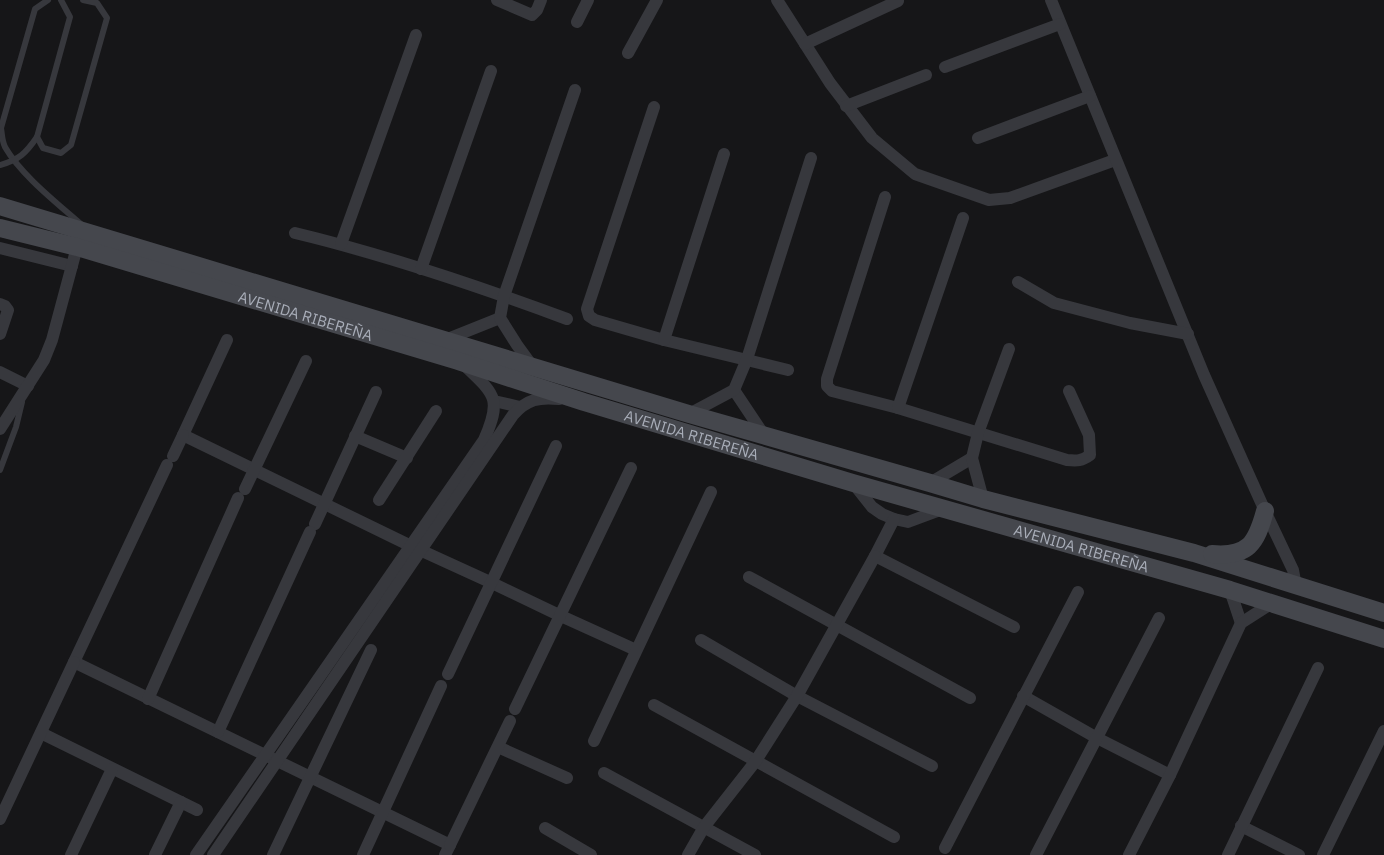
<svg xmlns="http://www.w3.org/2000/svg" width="1384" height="855" font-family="'IBM Plex Sans',sans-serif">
	<rect width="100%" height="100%" fill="#161618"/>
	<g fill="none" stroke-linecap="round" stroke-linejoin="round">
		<g stroke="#37383d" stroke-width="6">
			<path d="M48,0l-13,9 -34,119c1,6 1,13 4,19 16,28 52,56 77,78"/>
			<path d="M37,137l6,11 18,5 10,-8 36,-127 -10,-15 -14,-3"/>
			<path d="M0,165c19,-5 26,-12 37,-28l33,-120 -9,-17"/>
			<path d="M0,470l16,-43 6,-25"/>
		</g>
		<g stroke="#37383d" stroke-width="12">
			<path d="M497,0l35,15 5,-5 4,-10"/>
			<path d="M777,0l53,83 42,55 43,36 74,26 21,-2 105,-38"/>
			<path d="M1051,0l153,375 61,136 28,59 3,16"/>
			<path d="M577,22l11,-22"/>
			<path d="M805,44l93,-43"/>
			<path d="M628,53l29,-53"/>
			<path d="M945,67l115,-43"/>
			<path d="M846,106l80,-31"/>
			<path d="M654,107l-67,202 2,7 6,4 69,20 124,30"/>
			<path d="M978,138l112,-42"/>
			<path d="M885,197l-58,182v7l5,5 66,17 169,52c10,1 15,1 23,-5l-1,-20 -20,-44"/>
			<path d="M295,233c92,22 183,53 272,86"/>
			<path d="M341,244l75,-209"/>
			<path d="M0,248l72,18"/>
			<path d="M421,269l70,-198"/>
			<path d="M1018,282l36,21 76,20 58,11"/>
			<path d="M0,304l5,2 3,4 -8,24"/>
			<path d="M227,340l-44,95 226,110 81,37 71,34 75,34"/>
			<path d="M445,340l55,-22"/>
			<path d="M664,340l60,-186"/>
			<path d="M533,367l-16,-22 -17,-27 4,-22 71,-206"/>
			<path d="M0,372l28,14"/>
			<path d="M734,390l30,45"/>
			<path d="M494,401l26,6"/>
			<path d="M898,408l65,-190"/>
			<path d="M689,414l45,-24 13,-31 64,-201"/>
			<path d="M0,429l44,-69 8,-20 25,-93"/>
			<path d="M355,436l52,22"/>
			<path d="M173,456l10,-21"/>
			<path d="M167,465l-93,197 376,183 -5,10"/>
			<path d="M853,483l19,24 10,7 12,5 14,3 35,-13"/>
			<path d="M930,483l42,-25"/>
			<path d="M245,489l61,-128"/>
			<path d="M983,499l-11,-41 6,-25 31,-84"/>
			<path d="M379,500l57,-89"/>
			<path d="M894,519l-19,37 139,71"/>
			<path d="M315,524l61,-132"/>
			<path d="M749,577l221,121"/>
			<path d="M1230,590l11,33"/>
			<path d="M701,640l96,56 135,70"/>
			<path d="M448,674l108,-228"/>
			<path d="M1023,696l74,42 73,37"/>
			<path d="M148,699l90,-201"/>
			<path d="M654,705l240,132"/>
			<path d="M515,709l116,-241"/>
			<path d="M218,732l92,-200"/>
			<path d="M41,733l156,77"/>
			<path d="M594,741l117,-249"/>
			<path d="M498,747l69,31"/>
			<path d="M604,773l151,82"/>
			<path d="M0,819l74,-157"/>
			<path d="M1241,826l58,29"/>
			<path d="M545,828l46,27"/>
			<path d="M450,845l60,-124"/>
			<path d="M945,848l133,-256"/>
			<path d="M71,855l41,-86"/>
			<path d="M155,855l26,-53"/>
			<path d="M196,855l288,-415c19,-43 10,-46 -21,-76"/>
			<path d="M213,855l300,-440c14,-16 26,-18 46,-16"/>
			<path d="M273,855l98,-205"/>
			<path d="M363,855l78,-169"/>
			<path d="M688,855l16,-28 51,-65 42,-66 78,-140"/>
			<path d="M1036,855l123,-237"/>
			<path d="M1129,855l41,-80 71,-152 31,-20"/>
			<path d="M1228,855l90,-187"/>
			<path d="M1323,855l61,-124"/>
		</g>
		<g stroke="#45474d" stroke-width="18">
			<path d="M0,206l689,208 241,69 53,16 211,54 190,60"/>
			<path id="s1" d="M0,228l77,19 381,114 126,41 269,81 377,107 154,49"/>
			<path d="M1212,554c36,3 44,-10 53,-43"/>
		</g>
	</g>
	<g text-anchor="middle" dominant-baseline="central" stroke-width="4.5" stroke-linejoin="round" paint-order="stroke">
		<g font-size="15" fill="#a8adb8" stroke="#111113">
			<text stroke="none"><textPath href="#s1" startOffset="318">AVENIDA RIBEREÑA</textPath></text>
			<text stroke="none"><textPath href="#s1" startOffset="722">AVENIDA RIBEREÑA</textPath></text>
			<text stroke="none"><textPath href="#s1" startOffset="1128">AVENIDA RIBEREÑA</textPath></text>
		</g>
	</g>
</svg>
